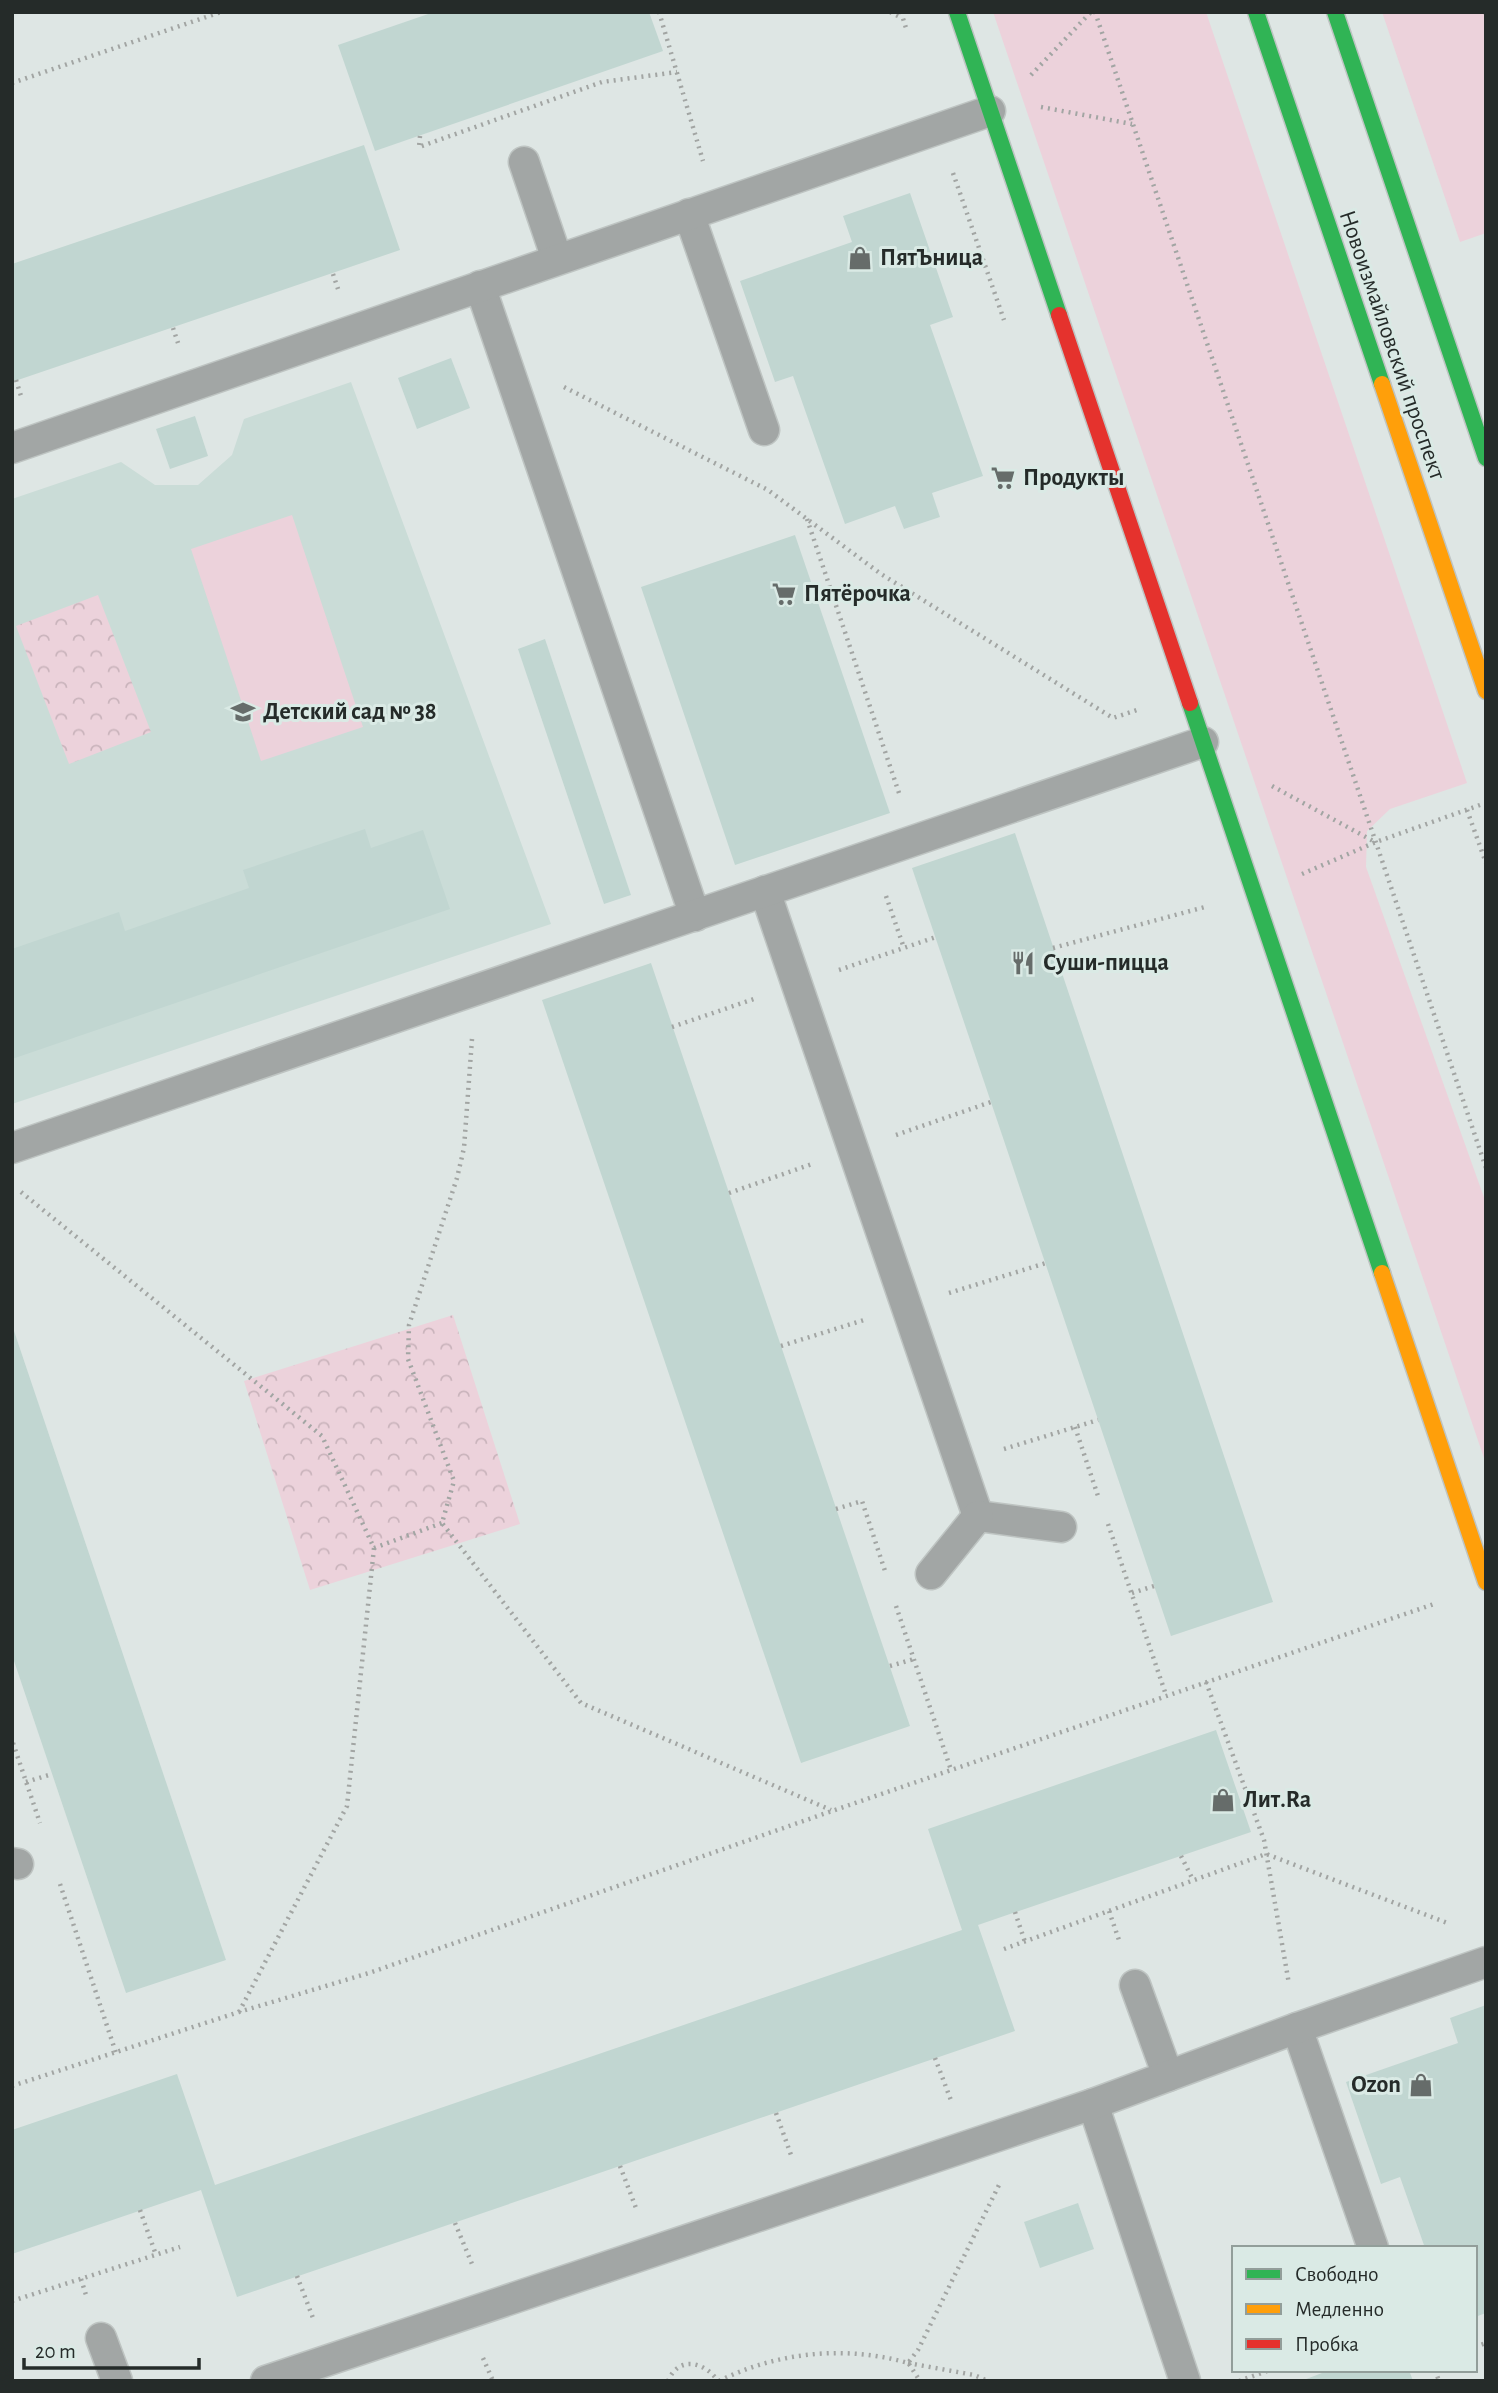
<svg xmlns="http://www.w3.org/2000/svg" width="1498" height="2393" font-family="'Alegreya Sans',sans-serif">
	<defs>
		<pattern id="park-crowns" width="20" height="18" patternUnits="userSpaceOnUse" patternTransform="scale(1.75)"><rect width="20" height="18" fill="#ecd2db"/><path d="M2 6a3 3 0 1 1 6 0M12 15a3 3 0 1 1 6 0" fill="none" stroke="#cab4bc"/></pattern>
	</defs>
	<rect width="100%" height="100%" fill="#dee6e4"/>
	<path fill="#cadcd7" d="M351,382l200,542 -539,180v-605l109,-37 34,23h43l34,-30 12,-36z"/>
	<g fill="#ecd2db">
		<path d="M993,12h213l261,771 -77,26 -23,22 -1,36 120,336v261z"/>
		<path d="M1382,12h104v221l-26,9z"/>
		<path d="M292,515l71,212 -102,34 -70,-212z"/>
	</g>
	<g fill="url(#park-crowns)">
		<path d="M98,595l53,137 -82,32 -53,-138z"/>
		<path d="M453,1315l67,209 -210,66 -66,-209z"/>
	</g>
	<g fill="#c1d6d1">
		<path d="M434,12h215l14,39 -288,100 -37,-106z"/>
		<path d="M364,145l36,105 -388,132v-118z"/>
		<path d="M910,193l43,124 -23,8 53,151 -51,17 8,24 -36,12 -9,-23 -50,18 -52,-148 -18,6 -35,-101 112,-39 -9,-26z"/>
		<path d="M451,358l19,50 -53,21 -19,-51z"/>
		<path d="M195,416l13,40 -38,13 -14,-40z"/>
		<path d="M795,535l95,278 -155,52 -94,-278z"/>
		<path d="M545,639l86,256 -27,9 -86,-255z"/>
		<path d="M365,829l6,19 52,-18 27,79 -438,150v-110l107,-37 6,19 124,-43 -6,-18z"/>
		<path d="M1015,833l258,769 -102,34 -259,-768z"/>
		<path d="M651,963l259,763 -109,37 -259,-763z"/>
		<path d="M12,1325l214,635 -100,33 -114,-338z"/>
		<path d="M1216,1730l35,102 -273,93 37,106 -778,266 -36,-107 -189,64v-124l165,-56 38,111 747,-255 -34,-101z"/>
		<path d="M1486,2005v308l-11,4v-69h-50l-25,-71 -19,7 -35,-102 112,-39 -8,-25z"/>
		<path d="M1078,2203l16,46 -54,19 -16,-46z"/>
		<path d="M1330,2370h79l4,11h-112z"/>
	</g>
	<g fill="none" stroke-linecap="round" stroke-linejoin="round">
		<g stroke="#bec4c2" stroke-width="33">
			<g id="lane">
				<path d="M524,162l33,97"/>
				<path d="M689,214l75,216"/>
				<path d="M480,286l215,630"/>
				<path d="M12,448l978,-337"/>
				<path d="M765,891l213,625"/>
				<path d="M12,1148l1191,-406"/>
				<path d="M978,1516l83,11"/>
				<path d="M931,1574l47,-58"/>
				<path d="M12,1863l6,1"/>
				<path d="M1135,1985l33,91"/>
				<path d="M1297,2028l76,220"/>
				<path d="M1093,2104l92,277"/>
				<path d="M101,2338l16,43"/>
				<path d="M266,2381l827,-277 204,-76 189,-66"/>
			</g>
		</g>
		<g stroke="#bec4c2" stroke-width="19">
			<g id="fast">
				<path d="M957,12l102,303"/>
				<path d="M1256,12l126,372"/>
				<path d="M1335,12l151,446"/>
				<path d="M1190,703l192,570"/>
			</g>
		</g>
		<g stroke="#bec4c2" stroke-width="19">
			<g id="slow">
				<path d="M1382,384l104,307"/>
				<path d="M1382,1273l104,309"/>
			</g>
		</g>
		<g stroke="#bec4c2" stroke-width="19">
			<path id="jam" d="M1059,315l131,388"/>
		</g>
		<g stroke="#a2a5a3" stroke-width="4.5" stroke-dasharray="2 5" stroke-linecap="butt">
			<path d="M659,12l44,149"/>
			<path d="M890,12l12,6"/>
			<path d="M901,12l5,16"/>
			<path d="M1095,12l391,1156"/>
			<path d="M1485,12l1,3"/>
			<path d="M1031,75l60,-63"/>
			<path d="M12,83l209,-71"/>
			<path d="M1041,107l91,17"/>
			<path d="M420,136l-1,11 183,-65 75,-10"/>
			<path d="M953,173l51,147"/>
			<path d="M333,274l5,15"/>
			<path d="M173,328l5,15"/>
			<path d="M16,380l5,16"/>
			<path d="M564,387l204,103 113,84 232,144 24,-8"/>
			<path d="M807,519l93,277"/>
			<path d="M1272,786l103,56"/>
			<path d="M1467,810l19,53"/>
			<path d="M1302,874l74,-32 104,-37"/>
			<path d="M886,896l18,52"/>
			<path d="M1053,948l152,-41 -1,-2"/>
			<path d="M839,970l97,-33"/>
			<path d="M672,1027l82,-28"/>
			<path d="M472,1039l-8,109 -7,30 -48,147 -1,34 46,122 -12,42 139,180 250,107"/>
			<path d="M896,1135l95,-33"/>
			<path d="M21,1192l301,244 52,112 -27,258 -108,206"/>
			<path d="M729,1193l83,-29"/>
			<path d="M949,1293l97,-30"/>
			<path d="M781,1346l83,-26"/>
			<path d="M1075,1427l24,72"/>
			<path d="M1004,1449l94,-29"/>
			<path d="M836,1509l26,-8 23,70"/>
			<path d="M1108,1524l58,171"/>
			<path d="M374,1548l68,-25"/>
			<path d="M1132,1593l22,-7"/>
			<path d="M896,1606l55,164"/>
			<path d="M890,1666l24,-7"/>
			<path d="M1206,1682l58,158 25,144"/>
			<path d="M13,1743l27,80"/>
			<path d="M26,1782l26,-8"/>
			<path d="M1181,1856l12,24"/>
			<path d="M60,1884l56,169"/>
			<path d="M1109,1911l11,32"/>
			<path d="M1015,1912l10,30"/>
			<path d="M1004,1949l262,-95 184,70"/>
			<path d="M935,2058l17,45"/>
			<path d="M12,2086l227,-74 130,-39 463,-162 605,-208"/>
			<path d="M776,2113l15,42"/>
			<path d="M620,2166l16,42"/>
			<path d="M140,2210l16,45"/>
			<path d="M455,2223l17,41"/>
			<path d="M297,2276l16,42"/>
			<path d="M81,2279l5,16"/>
			<path d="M12,2301l168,-54"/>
			<path d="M1475,2347l11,-4"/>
			<path d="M483,2358l10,23"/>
			<path d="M908,2363l66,12 14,6"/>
			<path d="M909,2364l11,17"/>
			<path d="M1435,2370l4,11"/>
			<path d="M668,2381c11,-26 37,-19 50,0"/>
			<path d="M719,2381c58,-29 127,-36 189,-18l10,-13 81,-165"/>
			<path d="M1239,2381l31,-11"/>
		</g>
		<use href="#lane" stroke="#a2a6a5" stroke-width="30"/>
		<use href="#fast" stroke="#30b455" stroke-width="16"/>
		<use href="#slow" stroke="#ff9f0a" stroke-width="16"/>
		<use href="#jam" stroke="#e5322d" stroke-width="16"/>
	</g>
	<defs>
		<g id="shop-bare" transform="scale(1.89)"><path d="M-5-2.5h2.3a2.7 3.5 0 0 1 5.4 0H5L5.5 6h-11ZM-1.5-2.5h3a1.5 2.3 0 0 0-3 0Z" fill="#666c6a" stroke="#daeae5" stroke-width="2.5" paint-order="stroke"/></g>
		<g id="supermarket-bare" transform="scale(1.89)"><path d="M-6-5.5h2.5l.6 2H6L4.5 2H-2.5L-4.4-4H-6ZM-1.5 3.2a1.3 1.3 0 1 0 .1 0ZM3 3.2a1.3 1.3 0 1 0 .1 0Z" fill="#666c6a" stroke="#daeae5" stroke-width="2.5" paint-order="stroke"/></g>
		<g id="school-bare" transform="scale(1.89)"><path d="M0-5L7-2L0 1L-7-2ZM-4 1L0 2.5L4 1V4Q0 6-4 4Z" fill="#666c6a" stroke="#daeae5" stroke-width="2.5" paint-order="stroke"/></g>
		<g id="restaurant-bare" transform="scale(1.89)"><path d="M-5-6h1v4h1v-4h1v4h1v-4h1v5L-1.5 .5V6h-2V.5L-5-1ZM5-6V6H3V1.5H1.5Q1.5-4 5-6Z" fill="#666c6a" stroke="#daeae5" stroke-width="2.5" paint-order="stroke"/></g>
	</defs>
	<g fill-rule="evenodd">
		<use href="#shop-bare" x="860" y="258"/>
		<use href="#supermarket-bare" x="1003" y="478"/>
		<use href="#supermarket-bare" x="784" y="594"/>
		<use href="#school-bare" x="243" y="712"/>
		<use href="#restaurant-bare" x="1023" y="963"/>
		<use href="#shop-bare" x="1223" y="1800"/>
		<use href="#shop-bare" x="1421" y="2085"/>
	</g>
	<g text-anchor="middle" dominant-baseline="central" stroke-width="6" stroke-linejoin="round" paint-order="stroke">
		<g font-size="24" font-weight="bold" fill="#252b29" stroke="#daeae5" text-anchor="start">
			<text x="880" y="258">ПятЪница</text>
			<text x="1023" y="478">Продукты</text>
			<text x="804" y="594">Пятёрочка</text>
			<text x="263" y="712">Детский сад № 38</text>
			<text x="1043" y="963">Суши-пицца</text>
			<text x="1243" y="1800">Лит.Ra</text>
			<text x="1401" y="2085" text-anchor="end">Ozon</text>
		</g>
		<g font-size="24" fill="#252b29" stroke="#daeae5">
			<text transform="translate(1392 345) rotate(71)">Новоизмайловский проспект</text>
		</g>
	</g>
	<rect width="1498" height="2393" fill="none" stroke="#252b29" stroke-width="28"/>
	<rect x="1232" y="2246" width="245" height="126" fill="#daeae5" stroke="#929e9a" stroke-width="2"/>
	<rect x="1246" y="2269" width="35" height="10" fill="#30b455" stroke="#929e9a" stroke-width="2"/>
	<text x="1295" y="2281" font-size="21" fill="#252b29">Свободно</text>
	<rect x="1246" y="2304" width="35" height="10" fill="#ff9f0a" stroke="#929e9a" stroke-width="2"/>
	<text x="1295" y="2316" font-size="21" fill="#252b29">Медленно</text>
	<rect x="1246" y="2339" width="35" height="10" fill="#e5322d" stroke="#929e9a" stroke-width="2"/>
	<text x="1295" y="2351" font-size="21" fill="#252b29">Пробка</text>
	<path d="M24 2358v10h175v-10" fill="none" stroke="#252b29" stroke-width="3.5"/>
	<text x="35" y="2358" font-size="21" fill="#252b29" stroke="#daeae5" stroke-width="5" paint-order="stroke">20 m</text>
</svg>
